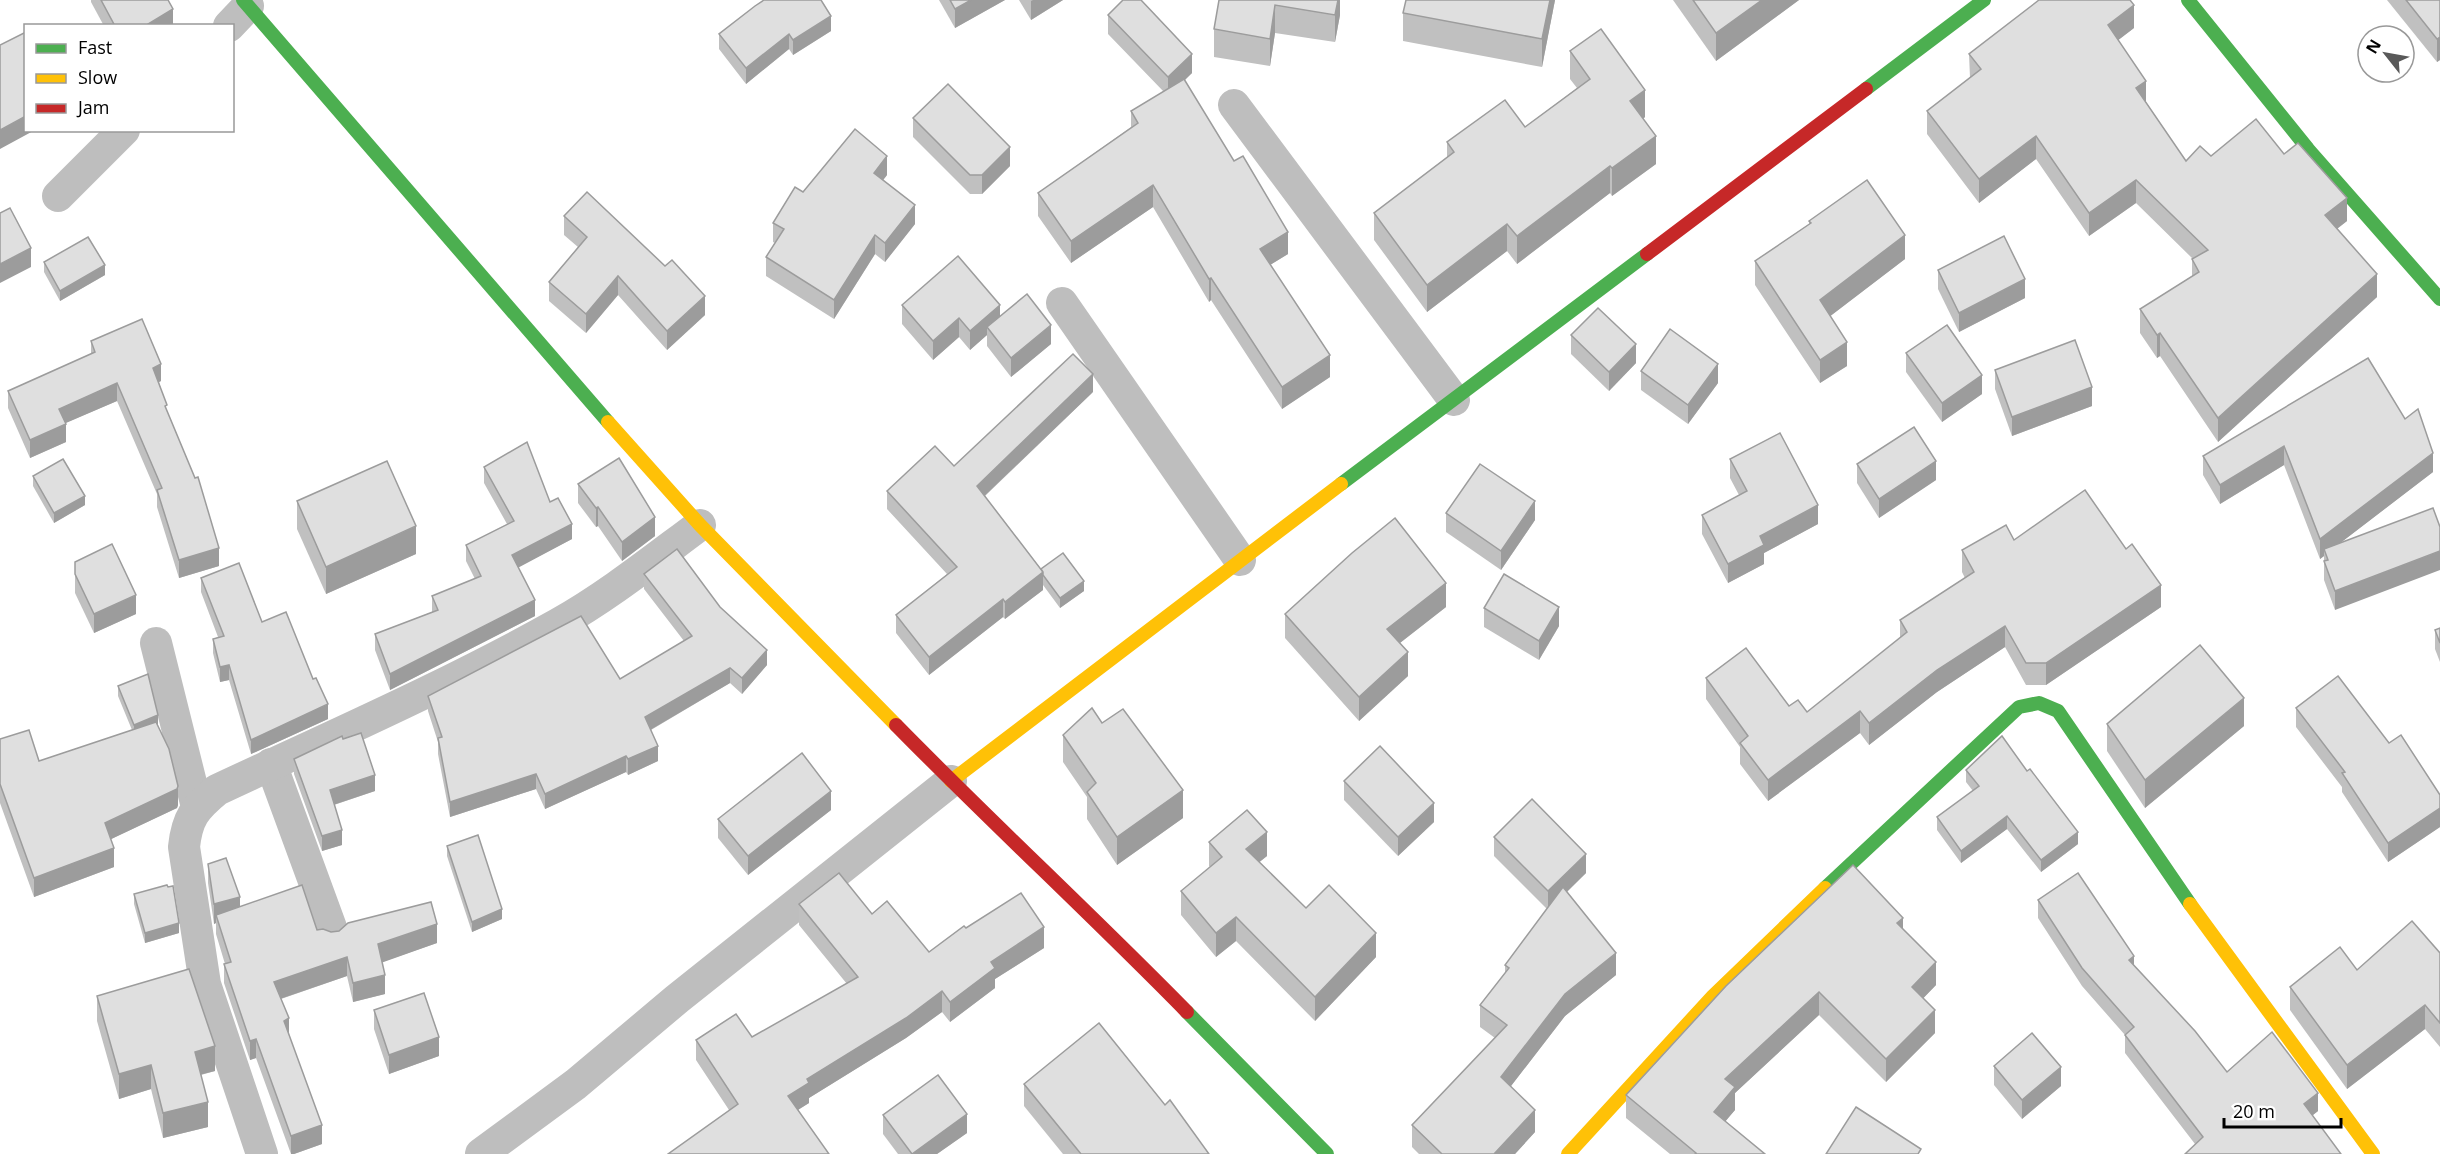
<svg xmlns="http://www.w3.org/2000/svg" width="2440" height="1154" font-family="'Open Sans',sans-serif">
	<rect width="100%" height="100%" fill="#fff"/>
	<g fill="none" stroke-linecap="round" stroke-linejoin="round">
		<g stroke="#bebebe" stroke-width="32">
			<path d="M229,26l19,-20"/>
			<path d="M1234,105l220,295"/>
			<path d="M58,196l66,-66"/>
			<path d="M1062,303l178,257"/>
			<path d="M156,643l41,164"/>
			<path d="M271,764l62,169"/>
			<path d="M262,1154l-57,-170 -21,-137c3,-29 11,-39 33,-57 113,-53 232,-105 341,-166 50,-28 96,-65 142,-99"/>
			<path d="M481,1154l95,-70 101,-85 274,-218"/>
		</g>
		<g stroke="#4caf50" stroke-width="14">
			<path d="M243,0l365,422"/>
			<path d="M2188,0l120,149 132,150"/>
			<path d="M1866,89l118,-89"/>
			<path d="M1341,484l306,-230"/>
			<path d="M1825,888l194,-181 20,-4 19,8 132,193"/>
			<path d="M1187,1012l140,142"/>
		</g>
		<g stroke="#ffc107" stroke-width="14">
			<path d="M608,422l92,103 196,200"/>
			<path d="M951,781l390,-297"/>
			<path d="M2190,904l183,250"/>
			<path d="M1568,1154l145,-158 112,-108"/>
		</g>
		<g stroke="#c62828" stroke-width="14">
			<path d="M1647,254l219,-165"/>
			<path d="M896,725c96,98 196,190 291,287"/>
		</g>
	</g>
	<g fill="#c0c0c0">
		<path d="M91,0h77l5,26h-69l-13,-24z"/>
		<path d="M939,0h66l-50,28z"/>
		<path d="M1019,0h44l-32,20z"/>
		<path d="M1219,0h121v15l-5,27 -60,-9 -5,33 -56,-9v-28z"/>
		<path d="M1555,0l-13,67 -139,-26v-28z"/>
		<path d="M1673,0h126l-83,61z"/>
		<path d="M2387,0h53v60l-3,2z"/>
		<path d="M1108,15l84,58 -8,7 104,174 -18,11 60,112 -48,32 -71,-109 -2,2 -56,-95 -82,56 -33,-47v-23l93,-66v-16l33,-19 -56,-58z"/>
		<path d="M2134,28l-16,12 28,62 40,59 25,-5 73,-2 63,67 -10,8 40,68 -159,145 -58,-86 -3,2 -17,-25v-24l52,-33v-17h1l-57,-56 -47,33 -53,-77 -57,44 -52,-69v-23l43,-33 -1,-24z"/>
		<path d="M831,31l-38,24 -4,-6 -43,35 -27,-35v-15z"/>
		<path d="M1570,51l75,66 -2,2 13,45 -44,32 -2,-3 -93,71 -10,-13 -80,61 -53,-72v-27l73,-56v-15l78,-15 52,-39 -7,-9z"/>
		<path d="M913,118l97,48 -28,28h-12l-57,-57z"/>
		<path d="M887,175l-4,5 32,44 -30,38 -10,-8 -41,65 -68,-43v-19l9,-14 -2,-1v-19l30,-31z"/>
		<path d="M564,216l141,99 -38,35 -49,-55 -32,38 -37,-32v-19l29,-35 -14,-12z"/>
		<path d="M1809,221l96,38 -75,57 17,50 -27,17 -65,-98v-24l54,-37z"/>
		<path d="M44,262l61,13 -45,26 -16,-29z"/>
		<path d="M1938,270l87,28 -66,34 -21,-43z"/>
		<path d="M902,305l98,12 51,27 -40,33 -24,-31v-11l-17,15 -11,-13 -26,23 -31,-36z"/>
		<path d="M1571,335l65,28 -27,28 -38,-37z"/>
		<path d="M91,341l70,40 -2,1 8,30 52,154 -40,12 -22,-71v-13l-40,-93 -52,22 1,19 -36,16 -22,-50v-17l83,-37z"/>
		<path d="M1906,353l76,41 -40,28 -36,-50z"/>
		<path d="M2368,358l65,114 -93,71 -5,67 -11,-30v-24l-4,3 -36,-94 -64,39 -17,-29v-19z"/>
		<path d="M1995,370l97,36 -80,30 -17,-47z"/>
		<path d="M1641,371l77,12 -30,41 -47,-34z"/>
		<path d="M1093,392l-108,104 56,73 43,22 -24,17 -17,-23v5l-38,29 -2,-2 -74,58 -33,-42v-18l51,-41 -60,-65v-18l67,-25z"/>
		<path d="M1730,459l88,65 -54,29v11l-36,19 -26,-49v-19l37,-20 -9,-17z"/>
		<path d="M1857,464l79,16 -57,38 -22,-35z"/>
		<path d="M484,467l66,35 22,37 -54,28 17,49 -145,74 -15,-40v-16l57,-22v-16l43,-17 -9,-18v-16l41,-21 -23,-41z"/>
		<path d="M33,476l52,29 -31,18 -21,-37z"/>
		<path d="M578,484l77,52 -33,25 -24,-35 -2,1 -18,-24z"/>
		<path d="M297,501l119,53 -90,40 -29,-65z"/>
		<path d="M1446,513l89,7 -34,50 -55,-38z"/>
		<path d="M2014,540l147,67 -115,78h-20l-21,-38 -68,45 -68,53 -9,-12 -92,68 -28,-37v-17l-34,-48v-21l101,34 93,-74v-18l65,-42 -3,-6v-22z"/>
		<path d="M75,562l61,52 -42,19 -19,-40z"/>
		<path d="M644,574l76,33 47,58 -25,29 -12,-11 -79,47 7,31 -30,14 -2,-3 -81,37 -9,-20 -86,28 -12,-63v-12l-10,-31v-15l192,-17 64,-38 -40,-52z"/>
		<path d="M201,578l61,44 66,97 -77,35 -22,-74 -9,2 -7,-29v-14l5,-2 -17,-45z"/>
		<path d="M1446,607l-46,36 8,33 -49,45 -74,-83v-24z"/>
		<path d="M1484,608l75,18 -20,34 -55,-33z"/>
		<path d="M2440,628v34l-5,-13v-19z"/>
		<path d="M118,686l40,39 20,80 -1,3 -66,31 3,28 -80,30 -34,-94v-64l39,22 93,-31 -14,-34z"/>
		<path d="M2296,708l93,35 51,52v32l-52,35 -46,-70v-5l-46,-60z"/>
		<path d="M1102,723l81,95 -66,47 -30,-46v-22l-24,-35v-27z"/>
		<path d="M2107,724l137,2 -99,82 -38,-57z"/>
		<path d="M294,759l81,32 -41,14 8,40 -20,6 -28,-77z"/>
		<path d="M1966,770l61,1 51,73 -37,28 -34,-43 -46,34 -24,-33v-13l36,-26 -7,-9z"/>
		<path d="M1344,781l90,41 -36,34 -54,-56z"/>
		<path d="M831,810l-83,65 -30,-37v-19z"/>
		<path d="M1494,837l92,36 -19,19 49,83 -51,41 -54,70 24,46 -20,22h-96l-7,-7v-22l83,-87 -15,-11v-22l25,-32v-8l42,-56 -53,-53z"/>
		<path d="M1209,842l58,14 -8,6 47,46 70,49 -61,64 -79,-80 -20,16 -35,-42v-24l29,-24 -1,-1z"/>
		<path d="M447,846l55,73 -30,13 -25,-76z"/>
		<path d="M208,864l32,43 77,23 120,13 -55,19 3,32 -32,8 -6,-26 -66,23 8,37 33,108 -28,10h-3l-35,-96 -6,2 -26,-77v-19h1l-9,-30v-11l-2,1 -6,-41z"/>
		<path d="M134,894l45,39 -34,10 -11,-39z"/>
		<path d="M2038,900l96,65 93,107 91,39 -5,4 -118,29 -70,-91v-18l-43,-49 -44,-68z"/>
		<path d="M799,904l73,10 57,38 37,-24 78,20 -49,31v9l-45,34 -8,-10 -36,26 -97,60v5l-11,7h-69l-33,-50v-20l56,-3 95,-53 -48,-59z"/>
		<path d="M1903,929l33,56 -13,13 12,35 -49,49 -67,-67 -84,78v17l-10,11 40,33h-95l-44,-36v-23z"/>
		<path d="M2440,953v94l-15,-18 -78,60 -57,-79v-23l67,-17z"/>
		<path d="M97,996l118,75 -14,4 7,52 -45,11 -12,-49 -32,10 -22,-78z"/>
		<path d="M374,1010l65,46 -50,18 -15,-45z"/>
		<path d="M1994,1066l67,20 -39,33 -28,-34z"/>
		<path d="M1024,1084l141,21 44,49h-146l-39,-48z"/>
		<path d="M883,1115l84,18 -30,21h-39l-15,-20z"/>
	</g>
	<g fill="#9c9c9c">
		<path d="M971,0h34l-50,28v-19z"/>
		<path d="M1033,0h30l-32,20v-19z"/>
		<path d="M1338,0h2v15l-5,27v-27z"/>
		<path d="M1550,0h5l-13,67v-28z"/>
		<path d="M1762,0h37l-83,61v-28z"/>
		<path d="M1275,5v28l-5,33v-27z"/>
		<path d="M2134,5v23l-26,20v-23z"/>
		<path d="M173,9v17h-28z"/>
		<path d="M831,16v15l-38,24v-15z"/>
		<path d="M789,34v15l-43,35v-16z"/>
		<path d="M2440,37v23l-3,2v-23z"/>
		<path d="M1192,54v19l-24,24v-20z"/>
		<path d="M2146,81v23l-10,-16z"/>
		<path d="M1645,90v27l-15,12v-28z"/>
		<path d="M26,116v14h9l-35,19v-19z"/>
		<path d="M1656,136v28l-44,32v-28z"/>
		<path d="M2036,136v23l-57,44v-24z"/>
		<path d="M1010,147v19l-28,28v-19z"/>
		<path d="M887,156v19l-13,17v-19z"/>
		<path d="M1610,166v27l-93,71v-28z"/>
		<path d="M2136,180v23l-47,33v-23z"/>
		<path d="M1153,185v22l-82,56v-22z"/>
		<path d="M2347,198v23l-22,17v-23z"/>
		<path d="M915,205v19l-30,38v-19z"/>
		<path d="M1507,224v27l-80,61v-27z"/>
		<path d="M1288,232v22l-28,17v-22z"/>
		<path d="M875,235v19l-41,65v-19z"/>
		<path d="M1905,235v24l-85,65v-24z"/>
		<path d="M31,248v19l-31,16v-19z"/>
		<path d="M105,265v10l-45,26v-10z"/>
		<path d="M2377,274v23l-159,145v-24z"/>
		<path d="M618,276v19l-32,38v-19z"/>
		<path d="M1211,278v22l-2,2v-23z"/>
		<path d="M2025,279v19l-66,34v-19z"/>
		<path d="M705,296v19l-38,35v-19z"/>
		<path d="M1000,305v19l-13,3v8l-17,15v-19z"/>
		<path d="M959,318v19l-26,23v-19z"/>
		<path d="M1051,325v19l-40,33v-19z"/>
		<path d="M2160,333v23l-3,2v-23z"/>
		<path d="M1847,342v24l-27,17v-23z"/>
		<path d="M1636,344v19l-27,28v-19z"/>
		<path d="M1330,355v22l-48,32v-22z"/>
		<path d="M161,364v17l-8,4v-17z"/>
		<path d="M1718,364v19l-30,41v-19z"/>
		<path d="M1093,374v18l-116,111v-17z"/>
		<path d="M1982,375v19l-40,28v-19z"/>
		<path d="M117,383v18l-58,25v-17z"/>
		<path d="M2092,387v19l-80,30v-19z"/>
		<path d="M66,424v18l-36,16v-18z"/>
		<path d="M2284,446v19l-64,39v-19z"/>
		<path d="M2433,453v19l-107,82 -2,-5v7l-4,3v-20z"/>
		<path d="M1936,461v19l-57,38v-19z"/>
		<path d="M85,496v9l-31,18v-10z"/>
		<path d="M1535,501v19l-34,50v-19z"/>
		<path d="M1818,505v19l-54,29v11l-36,19v-19l32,-28z"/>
		<path d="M598,507v19l-2,1v-19z"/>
		<path d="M655,517v19l-33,25v-19z"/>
		<path d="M572,524v15l-60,32v-16z"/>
		<path d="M416,526v28l-90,40v-27z"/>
		<path d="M219,548v18l-40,12v-18z"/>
		<path d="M2440,551v19l-105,40v-19z"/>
		<path d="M1043,572v18l-38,29v-17z"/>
		<path d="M1084,581v10l-24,17v-10z"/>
		<path d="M1446,583v24l-59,46v-24z"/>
		<path d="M2161,585v22l-115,78v-22z"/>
		<path d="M136,595v19l-42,19v-19z"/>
		<path d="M1003,599v18l-74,58v-18z"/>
		<path d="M535,600v16l-145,74v-16z"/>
		<path d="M1559,607v19l-20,34v-19z"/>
		<path d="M2005,626v21l-68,45 -68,53v-22l68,-53z"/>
		<path d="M767,650v15l-25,29v-16z"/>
		<path d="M1408,652v24l-49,45v-24z"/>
		<path d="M229,665v15l-9,2v-15z"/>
		<path d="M730,668v15l-85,50v-16z"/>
		<path d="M2244,698v28l-99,82v-28z"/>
		<path d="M328,704v15l-77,35v-14z"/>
		<path d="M1860,711v22l-92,68v-21z"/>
		<path d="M158,715v10l-24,10v-10z"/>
		<path d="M658,746v15l-30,14v-16z"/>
		<path d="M626,756v16l-81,37v-15z"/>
		<path d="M536,774v15l-86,28v-15z"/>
		<path d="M375,775v16l-45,15v-16z"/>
		<path d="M178,786v19l-1,3 -72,34v-19z"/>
		<path d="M1183,790v28l-66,47v-28z"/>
		<path d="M831,791v19l-83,65v-19z"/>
		<path d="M1434,803v19l-36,34v-19z"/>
		<path d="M2440,808v19l-52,35v-19z"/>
		<path d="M2007,816v13l-46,34v-12z"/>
		<path d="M342,830v15l-20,6v-15z"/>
		<path d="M1267,832v24l-21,17v-24z"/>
		<path d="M2078,832v12l-37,28v-12z"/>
		<path d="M114,848v19l-80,30v-19z"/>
		<path d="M1586,854v19l-38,37v-19z"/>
		<path d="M240,897v19l-24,-1v8l-2,1v-20z"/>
		<path d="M502,909v10l-30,13v-10z"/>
		<path d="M1236,917v24l-20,16v-24z"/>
		<path d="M1903,918v23l-6,-18z"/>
		<path d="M179,923v10l-34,10v-10z"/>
		<path d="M437,924v19l-59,21v-20z"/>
		<path d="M1044,927v21l-49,31v9l-45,34v-20l41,-40z"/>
		<path d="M1376,933v24l-61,64v-24z"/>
		<path d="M1616,953v22l-51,41 -64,83v-22l64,-83z"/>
		<path d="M2134,956v18l-5,-14z"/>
		<path d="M347,957v19l-73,25v-19z"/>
		<path d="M1936,962v23l-24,25v-23z"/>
		<path d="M385,975v19l-32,8v-19z"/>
		<path d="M942,991v21l-36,26 -97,60v5l-21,13v-20l19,-17z"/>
		<path d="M1819,992v23l-84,78v17l-21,25v-23l11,-33z"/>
		<path d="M2425,1005v24l-78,60v-24z"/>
		<path d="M1935,1010v23l-49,49v-23z"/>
		<path d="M289,1018v19l-5,-16z"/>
		<path d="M439,1037v19l-50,18v-19z"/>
		<path d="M256,1039v19l-6,2v-19z"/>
		<path d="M215,1046v25l-20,5v-24z"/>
		<path d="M151,1065v24l-32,10v-25z"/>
		<path d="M2061,1067v19l-39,33v-19z"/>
		<path d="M2318,1093v18l-14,11v-18z"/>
		<path d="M208,1102v25l-45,11v-25z"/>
		<path d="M1535,1110v22l-20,22h-21z"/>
		<path d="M967,1114v19l-30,21h-25z"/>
		<path d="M322,1125v19l-28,10h-3v-18z"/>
	</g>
	<g fill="#dfdfdf" stroke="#9c9c9c" stroke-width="1.5">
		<path d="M101,0h67l5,9 -28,17h-30z"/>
		<path d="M764,0h57l10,16 -38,24 -4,-6 -43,34 -27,-34 36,-28z"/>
		<path d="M950,0h21l-16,9z"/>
		<path d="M1123,0h18l51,54 -24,23 -60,-62z"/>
		<path d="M1219,0h119l-3,15 -60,-10 -5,34 -56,-10z"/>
		<path d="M1406,0h144l-8,39 -139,-26z"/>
		<path d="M1693,0h69l-46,33z"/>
		<path d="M2039,0h91l4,5 -26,20 38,56 -10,7 50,73 14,-15 11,10 45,-37 28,35 14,-11 49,55 -22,17 52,59 -159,144 -58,-85 -3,2 -17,-26 59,-37 -7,-13 16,-9 -72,-70 -47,33 -53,-77 -57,43 -52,-68 54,-42 -12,-15z"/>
		<path d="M2406,0h34v37l-3,2z"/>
		<path d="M1601,29l44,61 -15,11 26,35 -44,32 -2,-2 -93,70 -10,-12 -80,61 -53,-72 80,-61 -7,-10 58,-42 20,27 65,-48 -20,-28z"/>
		<path d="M26,32v84l-26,14v-85z"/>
		<path d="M1184,79l50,82 9,-5 45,76 -28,17 70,106 -48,32 -71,-109 -2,1 -56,-94 -82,56 -33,-48 100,-70 -7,-12z"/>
		<path d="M948,84l62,63 -28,28h-12l-57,-57z"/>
		<path d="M855,129l32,27 -13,17 41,32 -30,38 -10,-8 -41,65 -68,-43 18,-28 -11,-6 22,-36 8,5z"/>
		<path d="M1867,180l38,55 -85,65 27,42 -27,18 -65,-99 56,-38 -2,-2z"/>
		<path d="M587,192l78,74 7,-6 33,36 -38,35 -49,-55 -32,38 -37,-32 38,-45 -23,-21z"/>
		<path d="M10,208l21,40 -31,16v-51z"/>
		<path d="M2004,236l21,43 -66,34 -21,-43z"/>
		<path d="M88,237l17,28 -45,26 -16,-29z"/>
		<path d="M958,256l42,49 -30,26 -11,-13 -26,23 -31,-36z"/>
		<path d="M1027,294l24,31 -40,33 -24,-31z"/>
		<path d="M1598,308l38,36 -27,28 -38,-37z"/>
		<path d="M142,319l19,45 -8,4 14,37 -2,1 30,72 3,-1 21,71 -40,12 -22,-70 5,-2 -45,-105 -58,26 7,15 -36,16 -22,-49 87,-39 -4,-11z"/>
		<path d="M1947,325l35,50 -40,28 -36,-50z"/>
		<path d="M1670,329l48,35 -30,41 -47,-34z"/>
		<path d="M2075,340l17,47 -80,30 -17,-47z"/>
		<path d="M1073,354l20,20 -116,112 66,86 -38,30 -2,-3 -74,58 -33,-42 61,-48 -70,-76 48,-45 19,20z"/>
		<path d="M2368,358l37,61 13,-10 15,44 -113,86 -36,-93 -64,39 -17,-29z"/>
		<path d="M1914,427l22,34 -57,38 -22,-35z"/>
		<path d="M1780,433l38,72 -58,31 4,9 -36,19 -26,-49 45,-24 -17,-32z"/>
		<path d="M527,442l23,60 8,-4 14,26 -60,31 23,45 -145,74 -15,-40 63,-24 -6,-14 49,-20 -15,-31 48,-24 -30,-54z"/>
		<path d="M619,458l36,59 -33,25 -24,-35 -2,1 -18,-24z"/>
		<path d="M63,459l22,37 -31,17 -21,-37z"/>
		<path d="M387,461l29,65 -90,41 -29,-66z"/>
		<path d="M1480,464l55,37 -34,50 -55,-38z"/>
		<path d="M2085,490l41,59 6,-5 29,41 -115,78h-20l-21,-37 -68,44 -68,53 -9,-12 -92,69 -28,-37 8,-7 -42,-58 40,-30 43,58 9,-6 9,12 100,-80 -7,-12 74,-48 -12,-22 44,-25 8,15z"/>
		<path d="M2433,508l7,19v24l-105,40 -11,-30 4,-1 -4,-11z"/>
		<path d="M1395,518l51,65 -59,46 21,23 -49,45 -74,-83 67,-61z"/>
		<path d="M112,544l24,51 -42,19 -19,-40v-12z"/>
		<path d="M677,549l43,58 47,43 -25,28 -12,-10 -85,49 13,29 -30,13 -2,-3 -81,38 -9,-20 -86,28 -12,-64 4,-1 -14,-41 153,-80 39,63 72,-43 -48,-62z"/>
		<path d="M1063,553l21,28 -24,17 -17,-23v-3l-2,-3z"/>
		<path d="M239,563l23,59 24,-10 27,67 3,-1 12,26 -77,36 -22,-75 -9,2 -7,-28 11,-3 -23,-58z"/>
		<path d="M1504,574l55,33 -20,34 -55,-33z"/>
		<path d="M2440,628v15l-5,-13z"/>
		<path d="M2200,645l44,53 -99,82 -38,-56z"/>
		<path d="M148,674l10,41 -24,10 -16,-39z"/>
		<path d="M2338,676l51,67 12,-8 39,60v13l-52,35 -46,-70 3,-1 -49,-64z"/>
		<path d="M1092,708l10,15 21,-14 60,81 -66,47 -30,-45 9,-9 -33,-48z"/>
		<path d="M156,722l13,27 9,37 -1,3 -72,34 9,25 -80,30 -34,-94v-45l29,-9 10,31z"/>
		<path d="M361,733l14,42 -45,15 12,40 -20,6 -28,-77 48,-23 1,3z"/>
		<path d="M2002,736l25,35 3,-2 48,63 -37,28 -34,-44 -46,35 -24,-34 42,-31 -13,-16z"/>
		<path d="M1380,746l54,57 -36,34 -54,-56z"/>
		<path d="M802,753l29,38 -83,65 -30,-37z"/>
		<path d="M1532,799l54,55 -38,37 -54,-54z"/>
		<path d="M1247,810l20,22 -21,17 60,59 23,-23 47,48 -61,64 -79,-80 -20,16 -35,-42 41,-34 -13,-15z"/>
		<path d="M478,835l24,74 -30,13 -25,-76z"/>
		<path d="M226,858l14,39 -26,7 -6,-40z"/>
		<path d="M1853,865l50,53 -6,5 39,39 -24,25 23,23 -49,49 -67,-67 -94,87 10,8 -21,25 51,42h-70l1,-1 -70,-58 100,-109z"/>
		<path d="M839,873l33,41 15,-13 42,51 35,-26 2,2 55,-35 23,34 -53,35 4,6 -45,34 -8,-11 -36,27 -99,61 2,4 -21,13 41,58h-161l70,-50 -42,-64 40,-26 16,23 106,-60 -59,-73z"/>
		<path d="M2078,873l56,83 -5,4 66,71 32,41 45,-40 46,61 -14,11 37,50h-156l18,-17 -78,-102 9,-8 -52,-59 -44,-68z"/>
		<path d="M167,885l1,2 5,-1 6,37 -34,10 -11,-39z"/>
		<path d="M302,885l15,45 6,-1 8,3 8,-1 9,-8 83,-21 6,22 -59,20 7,31 -32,8 -6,-26 -73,25 15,36 -5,3 38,104 -31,11 -35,-97 -6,2 -26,-77 7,-2 -15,-47z"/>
		<path d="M1563,887l53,66 -51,41 -64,83 34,33 -41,44h-52l-30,-29 95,-100 -27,-20 29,-37 -4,-3z"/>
		<path d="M2412,921l28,32v70l-15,-18 -78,60 -57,-78 50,-40 17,23z"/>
		<path d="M189,969l26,77 -20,6 13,50 -45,11 -12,-48 -32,9 -22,-78z"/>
		<path d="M424,993l15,44 -50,18 -15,-45z"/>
		<path d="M1099,1023l66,82 5,-5 39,54h-128l-57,-70z"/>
		<path d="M2032,1033l29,34 -39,33 -28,-34z"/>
		<path d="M938,1075l29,39 -55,40 -29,-39z"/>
		<path d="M1856,1107l65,42 -3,5h-92z"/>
	</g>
	<rect x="24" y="24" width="210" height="108" fill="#ffffff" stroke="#999999" stroke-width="1.5"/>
	<rect x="36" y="44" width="30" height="9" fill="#4caf50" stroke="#999999" stroke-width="1.5"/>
	<text x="78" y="54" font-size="18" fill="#000000">Fast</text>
	<rect x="36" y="74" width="30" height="9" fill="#ffc107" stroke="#999999" stroke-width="1.5"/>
	<text x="78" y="84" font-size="18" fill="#000000">Slow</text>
	<rect x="36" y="104" width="30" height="9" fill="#c62828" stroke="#999999" stroke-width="1.5"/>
	<text x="78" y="114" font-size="18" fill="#000000">Jam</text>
	<g transform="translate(2386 54) rotate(301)"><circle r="28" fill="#ffffff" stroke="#999999" stroke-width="1.5"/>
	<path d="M0-4.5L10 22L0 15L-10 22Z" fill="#595959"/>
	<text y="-9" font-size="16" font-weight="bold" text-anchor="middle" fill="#000000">N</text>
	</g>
	<path d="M2224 1118v9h117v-9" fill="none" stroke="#000000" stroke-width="3"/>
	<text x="2233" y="1118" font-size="18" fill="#000000" stroke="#ffffff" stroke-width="4.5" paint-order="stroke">20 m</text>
</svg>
